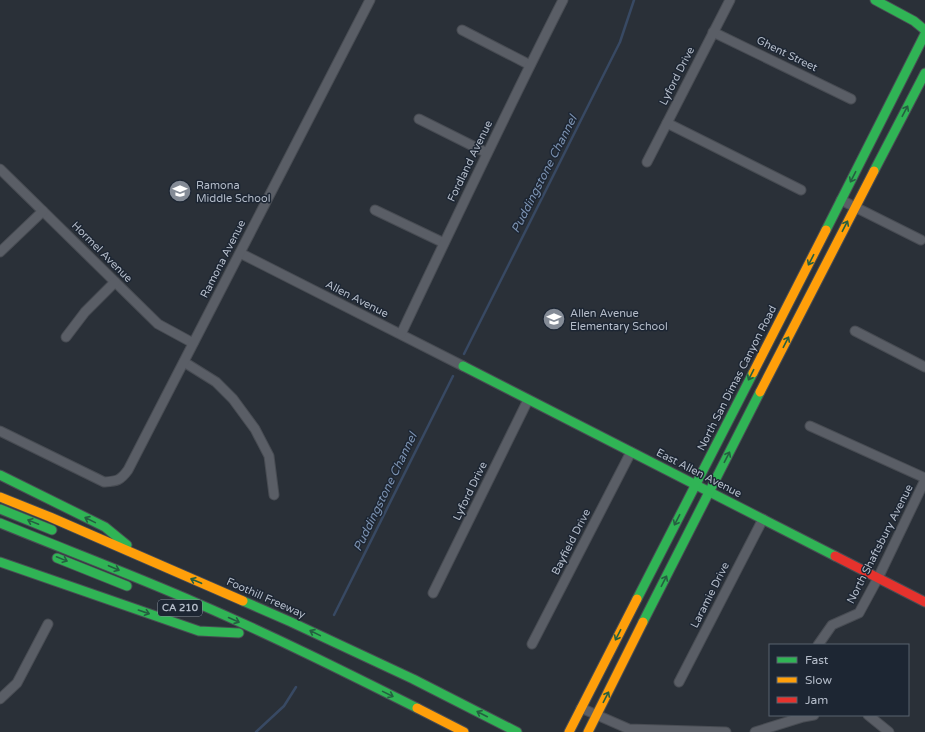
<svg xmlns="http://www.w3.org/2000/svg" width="925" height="732" font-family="'Varela Round',sans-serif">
	<rect width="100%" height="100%" fill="#2a3038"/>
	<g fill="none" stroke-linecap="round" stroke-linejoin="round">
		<g stroke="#384963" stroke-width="2.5">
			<path d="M464,354l156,-312 14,-42"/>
			<path d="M334,615l119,-239"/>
			<path d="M256,732l28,-26 12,-19"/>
		</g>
		<g stroke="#484c53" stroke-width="11">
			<g id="street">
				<path d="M462,30l68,35"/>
				<path d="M713,32l138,67"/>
				<path d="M419,119l68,34"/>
				<path d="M667,123l134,67"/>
				<path d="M647,162l83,-162"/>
				<path d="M0,169l158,155 35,19"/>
				<path d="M841,200l80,40"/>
				<path d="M375,210l69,33"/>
				<path d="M0,252l43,-41"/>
				<path d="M240,253l223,113"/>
				<path d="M855,331l70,36"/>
				<path d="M401,334c53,-112 106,-224 162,-334"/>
				<path d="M66,337l19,-25 30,-30"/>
				<path d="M184,362l32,20 17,17 22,30 14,27 5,39"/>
				<path d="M810,426l115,52"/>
				<path d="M0,431l104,51c13,-1 16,-1 24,-12l242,-470"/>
				<path d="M433,593l95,-193"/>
				<path d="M532,644l99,-192"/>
				<path d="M818,645l14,-20 27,-12 19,-35 47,-98"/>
				<path d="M679,682l84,-163"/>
				<path d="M0,699l17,-16 31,-59"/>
				<path d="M581,708l48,21 97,3"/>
				<path d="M868,715l21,17"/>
				<path d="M755,732l48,-15 11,-2"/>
			</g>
		</g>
		<g stroke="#484c53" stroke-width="11">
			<g id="fast">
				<path d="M875,0l39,21 11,9"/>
				<path d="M874,171l51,-98"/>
				<path d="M826,230l99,-196"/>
				<path d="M463,366l372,190"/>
				<path d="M0,475l105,52 22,18"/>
				<path d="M0,509l52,21"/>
				<path d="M0,523c66,27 133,52 199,81 74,32 146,68 218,104"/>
				<path d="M57,558l70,28"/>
				<path d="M0,562l199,69 40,2"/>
				<path d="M637,599l116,-226"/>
				<path d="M243,601l48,21 122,57 104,53"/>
				<path d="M643,622l117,-230"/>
			</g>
		</g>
		<g stroke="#484c53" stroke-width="11">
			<g id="slow">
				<path d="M753,373l73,-143"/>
				<path d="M760,392l114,-221"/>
				<path d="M0,497l50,20 193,84"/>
				<path d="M417,708l47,24"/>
				<path d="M569,732l68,-133"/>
				<path d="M588,732l55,-110"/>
			</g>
		</g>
		<g stroke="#484c53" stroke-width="11">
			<path id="jam" d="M835,556l90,46"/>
		</g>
		<use href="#street" stroke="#5a5e66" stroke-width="9"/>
		<use href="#fast" stroke="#30b455" stroke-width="9"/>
		<use href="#slow" stroke="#ff9f0a" stroke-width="9"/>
		<use href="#jam" stroke="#e5322d" stroke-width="9"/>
	</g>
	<defs><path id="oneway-shaft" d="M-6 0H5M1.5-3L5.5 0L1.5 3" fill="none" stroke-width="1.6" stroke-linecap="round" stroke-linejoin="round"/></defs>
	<g stroke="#255f41">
		<use href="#oneway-shaft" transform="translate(905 111) rotate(-62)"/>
		<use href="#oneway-shaft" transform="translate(853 177) rotate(117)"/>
		<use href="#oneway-shaft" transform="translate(845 226) rotate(-63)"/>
		<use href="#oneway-shaft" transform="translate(811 260) rotate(117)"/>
		<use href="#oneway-shaft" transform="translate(786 342) rotate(-63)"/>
		<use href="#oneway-shaft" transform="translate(751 375) rotate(117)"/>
		<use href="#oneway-shaft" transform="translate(727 457) rotate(-63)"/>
		<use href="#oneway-shaft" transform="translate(90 520) rotate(-154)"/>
		<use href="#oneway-shaft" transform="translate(677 520) rotate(117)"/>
		<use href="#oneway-shaft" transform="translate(33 522) rotate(-158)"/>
		<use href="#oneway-shaft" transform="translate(62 559) rotate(22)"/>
		<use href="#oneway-shaft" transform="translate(114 568) rotate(23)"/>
		<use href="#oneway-shaft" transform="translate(196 581) rotate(-157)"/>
		<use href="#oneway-shaft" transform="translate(664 581) rotate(-63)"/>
		<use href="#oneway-shaft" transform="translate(144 612) rotate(19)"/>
		<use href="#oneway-shaft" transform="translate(234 620) rotate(24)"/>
		<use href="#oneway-shaft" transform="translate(315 633) rotate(-154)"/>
		<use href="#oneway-shaft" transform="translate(618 635) rotate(117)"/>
		<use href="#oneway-shaft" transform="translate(388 694) rotate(26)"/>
		<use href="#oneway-shaft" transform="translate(606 697) rotate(-63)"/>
		<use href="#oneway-shaft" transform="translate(482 714) rotate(-153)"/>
	</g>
	<defs>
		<g id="school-disc" transform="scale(1.15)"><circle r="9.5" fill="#848b96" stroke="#1d2633"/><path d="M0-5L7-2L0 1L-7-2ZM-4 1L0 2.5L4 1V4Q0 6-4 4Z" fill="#fff"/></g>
	</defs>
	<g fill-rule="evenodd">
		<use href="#school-disc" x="180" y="191"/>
		<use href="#school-disc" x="554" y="319"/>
	</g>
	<g text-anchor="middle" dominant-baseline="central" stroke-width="3" stroke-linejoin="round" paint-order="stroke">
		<rect fill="#1d2633" stroke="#878f9c" stroke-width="1" x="158" y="600" width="44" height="16" rx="3"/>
		<g font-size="10" font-weight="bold" fill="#b4bcc9">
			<text x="180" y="608">CA 210</text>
		</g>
		<g font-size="11" fill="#b4bcc9" stroke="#1d2633">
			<text transform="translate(787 54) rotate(26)">Ghent Street</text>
			<text transform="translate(677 76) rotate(-63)">Lyford Drive</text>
			<text transform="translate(470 161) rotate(-64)">Fordland Avenue</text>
			<text transform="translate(102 252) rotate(45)">Hormel Avenue</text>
			<text transform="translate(223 259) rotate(-63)">Ramona Avenue</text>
			<text transform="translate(357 299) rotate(27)">Allen Avenue</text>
			<text transform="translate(737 378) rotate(-63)">North San Dimas Canyon Road</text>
			<text transform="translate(699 473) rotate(27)">East Allen Avenue</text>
			<text transform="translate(470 491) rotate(-64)">Lyford Drive</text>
			<text transform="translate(571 542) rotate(-63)">Bayfield Drive</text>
			<text transform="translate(880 544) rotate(-63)">North Shaftsbury Avenue</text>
			<text transform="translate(710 595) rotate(-63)">Laramie Drive</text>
			<text transform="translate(266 598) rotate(24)">Foothill Freeway</text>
		</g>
		<g font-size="11" fill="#b4bcc9" stroke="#1d2633" text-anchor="start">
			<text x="196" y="185">Ramona<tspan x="196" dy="13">Middle School</tspan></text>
			<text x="570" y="313">Allen Avenue<tspan x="570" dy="13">Elementary School</tspan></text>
		</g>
		<g font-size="12" font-style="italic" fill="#7c92b1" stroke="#1d2633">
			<text transform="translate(544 174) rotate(-63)">Puddingstone Channel</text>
			<text transform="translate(385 492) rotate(-64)">Puddingstone Channel</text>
		</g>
	</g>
	<rect x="769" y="644" width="140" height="72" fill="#1d2633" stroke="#59626f"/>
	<rect x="777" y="657" width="20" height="6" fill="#30b455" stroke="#59626f"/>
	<text x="805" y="664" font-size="12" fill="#b4bcc9">Fast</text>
	<rect x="777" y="677" width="20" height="6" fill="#ff9f0a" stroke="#59626f"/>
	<text x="805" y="684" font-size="12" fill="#b4bcc9">Slow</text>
	<rect x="777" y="697" width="20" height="6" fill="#e5322d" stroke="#59626f"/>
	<text x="805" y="704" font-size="12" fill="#b4bcc9">Jam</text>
</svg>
